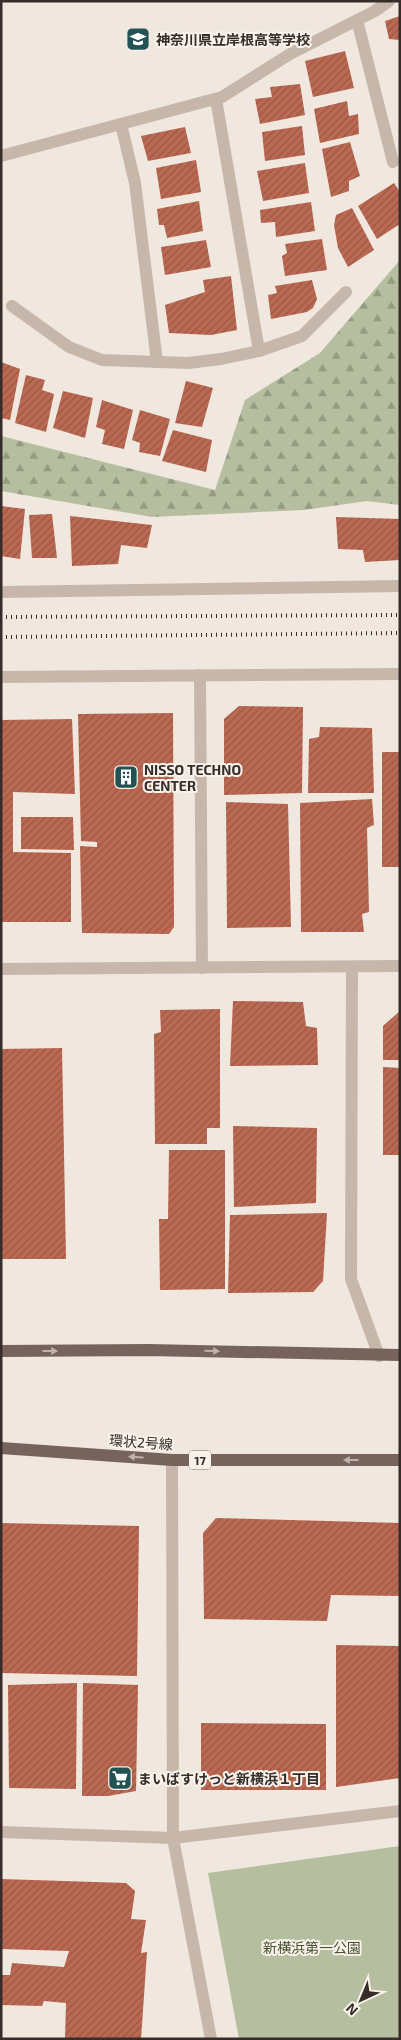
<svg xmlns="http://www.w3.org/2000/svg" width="401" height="2040" font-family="'Exo 2','Noto Sans JP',sans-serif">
	<defs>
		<pattern id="forest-firs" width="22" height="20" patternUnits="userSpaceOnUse" patternTransform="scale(1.25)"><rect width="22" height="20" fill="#b5be9f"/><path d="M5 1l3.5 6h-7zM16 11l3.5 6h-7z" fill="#949b82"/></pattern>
		<pattern id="building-hatch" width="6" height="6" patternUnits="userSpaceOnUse" patternTransform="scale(1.25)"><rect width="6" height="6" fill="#bb6952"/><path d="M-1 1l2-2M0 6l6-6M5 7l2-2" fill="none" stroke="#995744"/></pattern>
	</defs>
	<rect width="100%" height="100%" fill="#f0e7de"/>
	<path fill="#b5be9f" d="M400,1846v193h-161l-31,-166z"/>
	<path fill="url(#forest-firs)" d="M400,260v245l-33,-4 -63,9 -152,7 -151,-26v-55l214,54 30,-90 75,-47z"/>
	<g fill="url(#building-hatch)">
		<path d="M400,16v24l-11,-1 -4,-18z"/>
		<path d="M345,51l9,37 -41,9 -8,-36z"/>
		<path d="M300,84l5,31 -45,9 -5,-25 17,-2 -2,-10z"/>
		<path d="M347,101l2,15 9,-2 1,20 -39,9 -6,-34z"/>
		<path d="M302,126l3,29 -40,6 -3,-29z"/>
		<path d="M185,127l6,26 -43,8 -7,-25z"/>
		<path d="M350,142l10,34 -11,5v10l-18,6 -9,-48z"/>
		<path d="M196,160l5,32 -40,7 -5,-31z"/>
		<path d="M305,163l4,30 -46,8 -6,-30z"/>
		<path d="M394,183l6,9v32l-23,15 -19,-33z"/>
		<path d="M199,201l4,30 -36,7 -3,-13h-5l-2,-16z"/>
		<path d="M311,202l4,29 -39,6 -1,-15 -14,1 -1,-13z"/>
		<path d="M352,208l22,42 -26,17 -10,-19 -4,-23 2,-10z"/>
		<path d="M322,239l5,31 -42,6 -3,-20 5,-3 -2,-9z"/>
		<path d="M206,240l5,27 -46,8 -4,-28z"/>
		<path d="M231,276l6,54 -26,5 -42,-2 -4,-28 40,-13 -2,-12z"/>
		<path d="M312,280l5,19 -4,9 -6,4 -36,7 -3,-24 9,-2 -2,-7z"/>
		<path d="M1,362l19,7 -10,51 -9,-2z"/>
		<path d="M26,375l19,5 -3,10 12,4 -8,38 -31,-9z"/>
		<path d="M186,381l27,7 -11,39 -27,-4z"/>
		<path d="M63,391l30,7 -8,40 -32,-10z"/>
		<path d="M102,400l31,10 -9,39 -22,-5 3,-14 -9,-3z"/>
		<path d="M140,410l30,9 -10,37 -21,-4 1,-9 -8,-3z"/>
		<path d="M173,430l39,10 -6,32 -44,-11z"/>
		<path d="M1,506l24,3 -5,50 -19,-3z"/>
		<path d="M52,514l5,44h-25l-3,-43z"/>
		<path d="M70,516l82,9 -5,23 -26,-3 -3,19 -46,2z"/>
		<path d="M336,517l64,2v41l-35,2 -2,-12 -25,-1z"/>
		<path d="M239,706l64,1 -1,86 -78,2v-76z"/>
		<path d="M173,713l1,214 -5,7 -87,-1 -2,-87 17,1v-5l-16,-1 -3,-127z"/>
		<path d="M72,719l3,75 -62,-2v60l58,1v69h-70v-202z"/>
		<path d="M320,727l52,1 2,65h-66l1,-54 10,-2z"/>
		<rect x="382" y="752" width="18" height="115"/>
		<path d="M372,799l2,26 -7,3 2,84 -7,2 2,18h-63l-1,-129z"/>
		<path d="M226,802l62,2 3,123 -64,1z"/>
		<path d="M21,817h52l1,33 -53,-1z"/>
		<path d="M233,1001l70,1 3,24 11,2 1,37 -88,1z"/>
		<path d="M220,1009v119h-13v16h-52l-1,-110 7,-2 -1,-22z"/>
		<path d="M400,1011v49h-17v-34z"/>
		<path d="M62,1048l4,211h-65v-210z"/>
		<path d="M383,1067l17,1v87h-17z"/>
		<path d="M233,1126l84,2 -1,75 -82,4z"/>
		<path d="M169,1150h56v139l-65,1 -1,-71h9z"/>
		<path d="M327,1213l-4,68 -10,11 -85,1 2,-78z"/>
		<path d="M216,1518l184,5v73l-69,-1 -4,26 -123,-2 -1,-86z"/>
		<path d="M1,1523l138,3 -2,150 -136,-3z"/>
		<path d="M336,1645l64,1v132l-64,9z"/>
		<path d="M77,1683l-1,106 -67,-1 -1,-103z"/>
		<path d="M83,1683l55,2 -2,106 -28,5h-26z"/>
		<path d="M201,1723l125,1v66h-125z"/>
		<path d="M1,1879l125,4 9,8 -4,28 15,1 -5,33 6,-1 -6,87h-76l1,-36 -22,-2 -2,5 -41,-1v-30h9l2,-12 52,4 5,-16 -68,-2z"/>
	</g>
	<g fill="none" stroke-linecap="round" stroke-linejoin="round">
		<path stroke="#c7b7ab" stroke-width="12" d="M357,20l36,142"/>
		<g stroke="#c7b7ab" stroke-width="12">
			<path d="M216,99l43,252"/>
			<path d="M121,124l14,59 22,179"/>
			<path d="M1,156l221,-59 68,-43 85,-43 14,-10"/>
			<path d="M12,306l57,41 33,13 86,3 33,-4 38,-8 43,-15 44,-44"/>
			<path d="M1,592l399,-6"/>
			<path d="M200,675l2,293"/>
			<path d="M1,677l399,-3"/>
			<path d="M352,967l-1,312 28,77"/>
			<path d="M1,969l399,-3"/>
			<path d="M172,1460l1,378 38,201"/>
			<path d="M1,1832l172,6 227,-27"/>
		</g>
		<g stroke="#76645c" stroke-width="12">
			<path d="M1,1351l147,-1 252,5"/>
			<path d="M1,1448l171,12h228"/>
		</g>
		<g stroke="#362d2a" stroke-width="4" stroke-dasharray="1 4" stroke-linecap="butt">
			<path d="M1,617l399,-2"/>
			<path d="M1,637l399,-4"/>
		</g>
	</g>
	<defs><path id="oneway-solid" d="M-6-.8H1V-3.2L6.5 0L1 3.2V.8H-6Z" transform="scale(1.25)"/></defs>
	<g fill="#beb2aa">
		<use href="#oneway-solid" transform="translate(50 1351)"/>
		<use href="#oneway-solid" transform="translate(212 1351) rotate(1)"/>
		<use href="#oneway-solid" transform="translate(136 1457) rotate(-176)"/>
		<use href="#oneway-solid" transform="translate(351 1460) rotate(-180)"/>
	</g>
	<defs>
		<g id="school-square" transform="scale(1.25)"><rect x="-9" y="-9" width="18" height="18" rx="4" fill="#235254" stroke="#f8f2ea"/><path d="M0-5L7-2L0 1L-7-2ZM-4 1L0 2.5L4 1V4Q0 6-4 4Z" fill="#fff"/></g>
		<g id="building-square" transform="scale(1.25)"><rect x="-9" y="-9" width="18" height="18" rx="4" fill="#235254" stroke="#f8f2ea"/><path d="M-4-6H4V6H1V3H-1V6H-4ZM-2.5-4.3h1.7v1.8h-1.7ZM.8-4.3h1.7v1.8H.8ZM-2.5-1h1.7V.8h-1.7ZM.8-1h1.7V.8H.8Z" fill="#fff"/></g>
		<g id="supermarket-square" transform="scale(1.25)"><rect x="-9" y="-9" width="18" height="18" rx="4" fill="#235254" stroke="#f8f2ea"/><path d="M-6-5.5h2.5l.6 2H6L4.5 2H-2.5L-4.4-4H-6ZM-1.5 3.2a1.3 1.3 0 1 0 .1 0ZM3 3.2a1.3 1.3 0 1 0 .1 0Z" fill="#fff"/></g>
	</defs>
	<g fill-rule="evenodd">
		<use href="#school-square" x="138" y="39"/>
		<use href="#building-square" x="126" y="777"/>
		<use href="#supermarket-square" x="120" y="1778"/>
	</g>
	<g text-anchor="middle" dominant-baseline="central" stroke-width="4" stroke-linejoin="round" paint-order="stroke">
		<rect fill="#f8f2ea" stroke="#706864" stroke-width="1" x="189" y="1450.5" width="22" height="19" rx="4"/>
		<g font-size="12" font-weight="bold" fill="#362d2a">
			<text x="200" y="1460">17</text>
		</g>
		<g font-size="14" font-weight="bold" fill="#362d2a" stroke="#f8f2ea" text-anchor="start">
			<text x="156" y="39">神奈川県立岸根高等学校</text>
			<text x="144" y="769">NISSO TECHNO<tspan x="144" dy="16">CENTER</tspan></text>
			<text x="138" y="1778">まいばすけっと新横浜１丁目</text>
		</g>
		<g font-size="14" fill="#362d2a" stroke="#f8f2ea">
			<text transform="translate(141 1442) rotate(4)">環状2号線</text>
		</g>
		<g font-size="14" fill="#465230" stroke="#f8f2ea">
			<text x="312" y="1947">新横浜第一公園</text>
		</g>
	</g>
	<rect width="401" height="2040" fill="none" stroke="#362d2a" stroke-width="5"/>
	<g transform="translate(361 2000) rotate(224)" stroke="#f8f2ea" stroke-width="4" paint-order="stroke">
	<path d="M0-4L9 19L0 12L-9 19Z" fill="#362d2a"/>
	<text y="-8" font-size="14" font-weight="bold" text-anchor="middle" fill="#362d2a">N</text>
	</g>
</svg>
